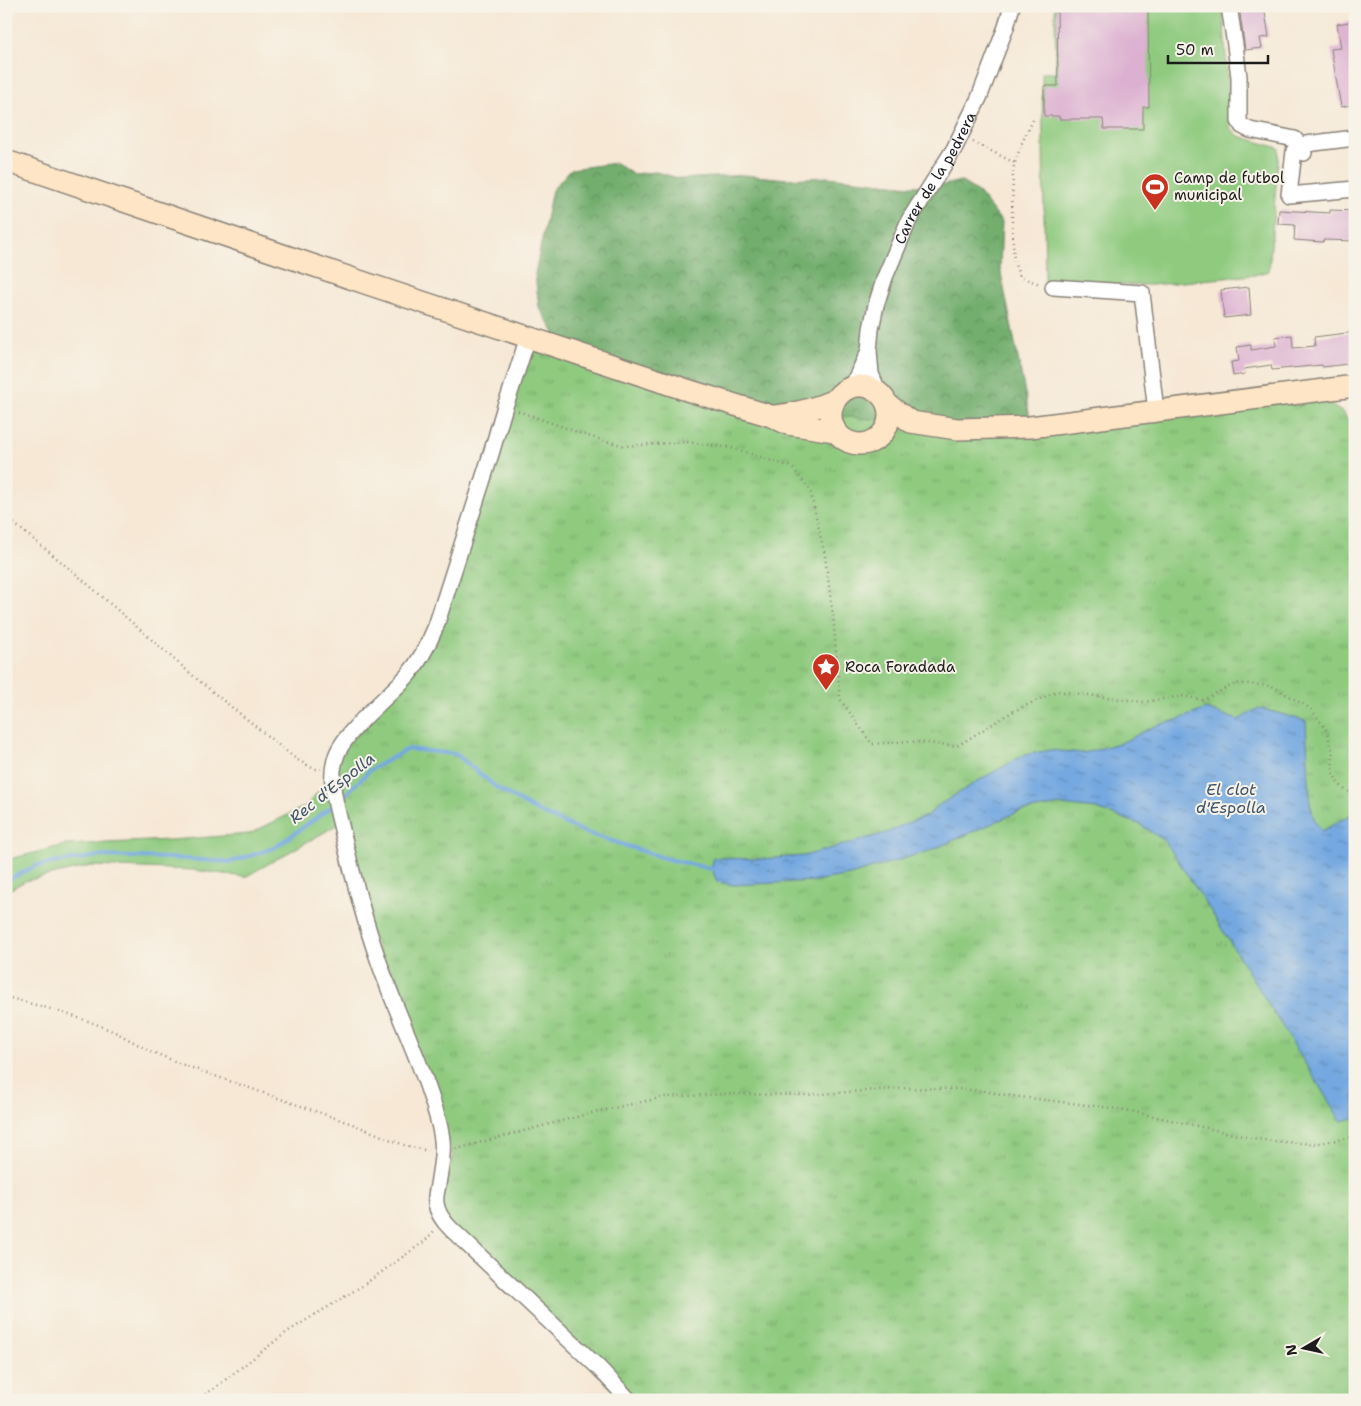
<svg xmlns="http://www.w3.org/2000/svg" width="1361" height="1406" font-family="'Shantell Sans',sans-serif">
	<defs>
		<pattern id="forest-crowns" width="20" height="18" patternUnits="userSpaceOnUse" patternTransform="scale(1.25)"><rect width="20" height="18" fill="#73ae6e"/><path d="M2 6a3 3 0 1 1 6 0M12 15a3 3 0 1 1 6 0" fill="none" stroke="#5e8d5a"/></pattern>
		<pattern id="park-tufts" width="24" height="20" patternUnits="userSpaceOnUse" patternTransform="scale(1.25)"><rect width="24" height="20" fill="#8fca7f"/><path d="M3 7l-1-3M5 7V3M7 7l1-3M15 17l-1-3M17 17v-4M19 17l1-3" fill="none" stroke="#7bad6d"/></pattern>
		<pattern id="water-ripples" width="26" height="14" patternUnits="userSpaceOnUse" patternTransform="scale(1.25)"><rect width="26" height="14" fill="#74a8e0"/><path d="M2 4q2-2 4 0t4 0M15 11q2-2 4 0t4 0" fill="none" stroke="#5e88b5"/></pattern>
	</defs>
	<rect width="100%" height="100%" fill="#f7f3e8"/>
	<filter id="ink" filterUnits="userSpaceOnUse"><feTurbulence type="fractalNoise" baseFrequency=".02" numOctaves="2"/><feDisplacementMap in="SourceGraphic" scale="10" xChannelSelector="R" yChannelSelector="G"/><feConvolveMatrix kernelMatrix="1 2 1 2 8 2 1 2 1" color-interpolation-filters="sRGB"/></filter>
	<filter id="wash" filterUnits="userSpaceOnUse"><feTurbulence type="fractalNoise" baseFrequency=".0096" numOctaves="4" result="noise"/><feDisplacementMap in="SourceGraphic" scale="20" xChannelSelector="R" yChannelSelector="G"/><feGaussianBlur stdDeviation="1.12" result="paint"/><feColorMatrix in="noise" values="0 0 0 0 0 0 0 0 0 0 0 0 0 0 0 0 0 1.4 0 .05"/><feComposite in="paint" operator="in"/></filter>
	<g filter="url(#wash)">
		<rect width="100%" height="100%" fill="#f6e8d5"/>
		<g fill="#8fca7f" stroke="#56734e">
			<path d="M1055,6h168l7,121 9,9 40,12 -10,123 -15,4 -102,10 -107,-1 -3,-211h14z"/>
			<path d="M337,773l9,47 -101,57 -51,-7 -103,-4 -66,15 -19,11v-32l59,-15 106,-5 78,-6 55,-27z"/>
		</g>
		<path fill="url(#forest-crowns)" stroke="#486545" d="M616,163l16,11 24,-2 26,7 62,-4 43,4 42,-2 81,9 34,-1 16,-4 18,11 24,30 -2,46 31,155 240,114 -740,-180 24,-24 -16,-26 -4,-33 17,-84 19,-21z"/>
		<path fill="url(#park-tufts)" stroke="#56734e" d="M528,335l217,72 199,19 379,-26 19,12 13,15v973h-733l-132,-146 -56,-30 19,-68 -93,-256 -27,-143 91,-105z"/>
		<path fill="url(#water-ripples)" stroke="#48627e" d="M1259,708l47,13 4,82 4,17 8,11 33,-19v306l-14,3 -129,-208 -47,-72 -26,-17 -42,-15 -36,-4 -43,7 -86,38 -82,25 -35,6 -81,4 -17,-3 -5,-13 1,-11 48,1 43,-3 85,-24 18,-9 20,-7 12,-11 42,-26 43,-24 26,-5 34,3 39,-11 34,-17 20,-5 29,-11 32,11z"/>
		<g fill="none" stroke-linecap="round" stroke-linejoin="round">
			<g stroke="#74a8e0" stroke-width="4">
				<path d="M340,800l30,-30 38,-21 48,5 41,34 38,22 49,22 80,26 48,11"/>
				<path d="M6,881l29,-15 64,-10 71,2 61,4 43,-14 59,-42"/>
			</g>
		</g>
		<g id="blocks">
			<g fill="#dcb0d1">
				<path d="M1057,6h60v3l31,-1 1,99h-6v22h-39l-1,-10h-44v-3h-15v-30h14z"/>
				<path d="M1239,6h25l5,31 -9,1 2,10 -17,2z"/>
				<path d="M1355,21v83l-14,3 -10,-58 10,-1 -4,-24z"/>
				<path d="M1279,210l51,3v-3l25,1v30l-31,-1 -1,2 -29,-2 1,-15 -17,-1z"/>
				<path d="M1249,287l2,28 -27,3 -3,-28z"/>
				<path d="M1355,332v31l-32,4 -1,-2 -50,5 -1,-5 -27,4 1,5 -12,2 -2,-14 8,-1 -2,-14 14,-2v5l25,-4 -1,-9 17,-2 1,13 22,-2 -1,-9z"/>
			</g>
		</g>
	</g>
	<g filter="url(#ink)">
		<use href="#blocks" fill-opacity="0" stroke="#898278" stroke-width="1"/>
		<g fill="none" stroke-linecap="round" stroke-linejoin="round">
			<g stroke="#898278" stroke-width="18">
				<g id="street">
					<path d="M1229,6l6,39 4,32v44l3,5 8,4 45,9 9,14"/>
					<path d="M1355,138l-57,7 -4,6 -5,44 66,-6"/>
					<path d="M1053,287l89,6 14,118"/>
					<path d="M528,337l-19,59 -4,10 -14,48 -55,172c-7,17 -15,34 -28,49 -19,22 -67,58 -73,85 -7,24 3,51 8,74 10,43 21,86 36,128 14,41 33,81 48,123 6,18 13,36 15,55 2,14 -2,30 -4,45 -1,5 -3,12 -2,18 1,10 8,19 15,26l148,139 30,32"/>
					<path d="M848,389l8,-11 12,-25"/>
					<path id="s1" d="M879,393l-8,-19 -2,-23 2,-22 5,-24 9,-28 24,-57 45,-71 25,-51 27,-71 6,-21"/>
				</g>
			</g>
			<g stroke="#898278" stroke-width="24">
				<g id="secondary">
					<path d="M6,161l362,123 319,106 84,26 17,8 47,7"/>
					<circle cx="860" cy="415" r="29"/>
					<path d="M887,404l24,18 46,7 73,-2 325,-41"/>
					<path d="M775,416c22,-2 41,-8 60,-16"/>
				</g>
			</g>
			<g stroke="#898278" stroke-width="2.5" stroke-dasharray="1 4" stroke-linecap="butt">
				<path d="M1033,120l-12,25 -8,24 -1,53 2,40 6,15 20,7"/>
				<path d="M973,142l42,21"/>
				<path d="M518,411l73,26 34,9 62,-4 45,6 60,19 18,23 15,66 8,60 7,83 32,45 37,-3 48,5 55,-34 45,-21 87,11 38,-6 21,4 33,-17 36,3 39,23 15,20 7,23 -1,19 6,12 8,8 9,2"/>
				<path d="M6,517l70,57 122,106 98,79 18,10h7"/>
				<path d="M6,997l45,12 40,13 26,11 31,17 33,14 174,61 49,20 24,6"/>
				<path d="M456,1149l139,-37 70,-15 60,-3 81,1 101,-7 49,1 28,2 28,5 83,10 31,4 125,28 21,3 41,3 42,-7"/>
				<path d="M197,1400l19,-13 71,-55 75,-46 63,-45 9,-10"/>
			</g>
			<use href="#street" stroke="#fff" stroke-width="15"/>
			<use href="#secondary" stroke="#fde5c5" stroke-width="21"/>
		</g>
	</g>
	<defs>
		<g id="stadium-pin" transform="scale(1.4375)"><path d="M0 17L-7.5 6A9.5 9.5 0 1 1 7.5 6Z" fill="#c8321e" stroke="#f7f3e8"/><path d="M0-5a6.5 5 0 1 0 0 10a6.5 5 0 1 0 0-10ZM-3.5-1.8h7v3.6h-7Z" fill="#fff"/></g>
		<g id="sight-pin" transform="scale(1.4375)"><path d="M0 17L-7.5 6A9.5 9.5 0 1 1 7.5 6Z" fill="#c8321e" stroke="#f7f3e8"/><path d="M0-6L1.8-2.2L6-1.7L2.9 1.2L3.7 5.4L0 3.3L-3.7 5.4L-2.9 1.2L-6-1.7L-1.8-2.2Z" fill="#fff"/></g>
	</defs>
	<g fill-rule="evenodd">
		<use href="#stadium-pin" x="1155" y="187"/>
		<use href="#sight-pin" x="826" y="667"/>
	</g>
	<g text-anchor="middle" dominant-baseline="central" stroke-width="4" stroke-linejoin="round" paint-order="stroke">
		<g font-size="15" fill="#1c1c1c" stroke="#f7f3e8">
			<text stroke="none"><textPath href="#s1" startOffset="231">Carrer de la pedrera</textPath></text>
		</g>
		<g font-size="15" fill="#1c1c1c" stroke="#f7f3e8" text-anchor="start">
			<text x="1174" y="178">Camp de futbol<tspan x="1174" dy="17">municipal</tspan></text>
			<text x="845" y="667">Roca Foradada</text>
		</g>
		<g font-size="16" font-style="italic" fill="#3f546a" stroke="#f7f3e8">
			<text transform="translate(332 788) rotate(-38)">Rec d'Espolla</text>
			<text x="1231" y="789">El clot<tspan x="1231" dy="18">d'Espolla</tspan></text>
		</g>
	</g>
	<rect width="1361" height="1406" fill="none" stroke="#f7f3e8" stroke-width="25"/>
	<g transform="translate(1304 1348) rotate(261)" stroke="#f7f3e8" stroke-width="4" paint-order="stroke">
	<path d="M0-4L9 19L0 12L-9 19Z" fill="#1c1c1c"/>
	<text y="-8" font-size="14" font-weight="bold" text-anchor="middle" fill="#1c1c1c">N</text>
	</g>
	<path d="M1168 55v8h100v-8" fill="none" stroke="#1c1c1c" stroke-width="2.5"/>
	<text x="1176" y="55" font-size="15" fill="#1c1c1c" stroke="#f7f3e8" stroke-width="4" paint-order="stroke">50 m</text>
</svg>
